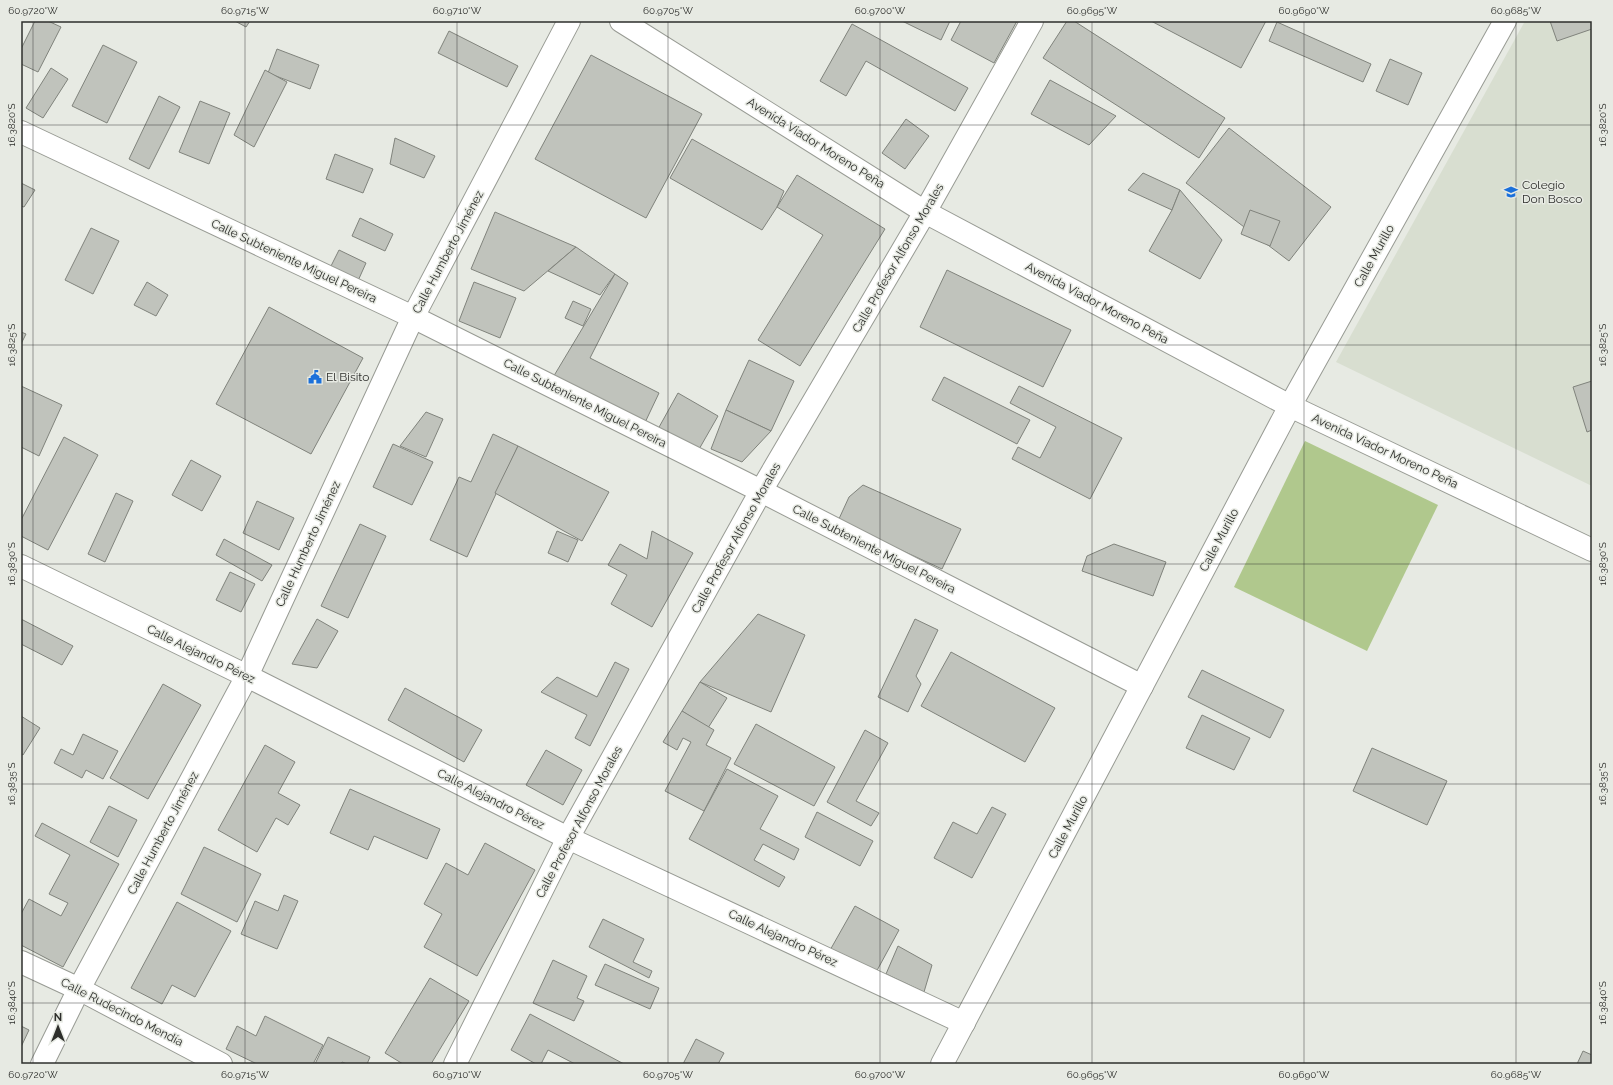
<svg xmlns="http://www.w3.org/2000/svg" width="1613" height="1085" font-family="Raleway,sans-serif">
	<rect width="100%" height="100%" fill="#e7eae3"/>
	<path fill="#d8ded0" d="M1525,21h67v465l-256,-124z"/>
	<path fill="#b0c88d" d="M1305,441l133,64 -71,146 -133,-64z"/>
	<g fill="#c0c3bc" stroke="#80837c">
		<path d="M35,21h13l13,6 -23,45 -17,-8v-15z"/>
		<path d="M235,21h15l-4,6z"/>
		<path d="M902,21h48l-9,19z"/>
		<path d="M961,21h56l-23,42 -43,-23z"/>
		<path d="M1067,21h7l151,97 -26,40 -156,-100z"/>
		<path d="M1151,21h115l-25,47z"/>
		<path d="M1550,21h42v8l-35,12z"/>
		<path d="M1277,22l94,42 -8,18 -94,-41z"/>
		<path d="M852,24l116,64 -13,23 -89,-50 -20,35 -26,-15z"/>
		<path d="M449,31l69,35 -11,21 -69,-34z"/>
		<path d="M103,45l34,17 -30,61 -35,-17z"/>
		<path d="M277,49l42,16 -9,24 -42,-16z"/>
		<path d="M591,55l111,59 -56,104 -111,-59z"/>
		<path d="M1390,59l32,14 -14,32 -32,-14z"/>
		<path d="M51,68l17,11 -25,39 -17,-10z"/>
		<path d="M265,70l22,12 -33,65 -20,-12z"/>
		<path d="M1050,80l66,36 -27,29 -58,-31z"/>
		<path d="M159,96l21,11 -31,62 -20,-10z"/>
		<path d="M200,101l30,12 -21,51 -30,-12z"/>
		<path d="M906,119l23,17 -24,33 -23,-16z"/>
		<path d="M1229,128l102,79 -42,54 -103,-78z"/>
		<path d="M395,138l40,18 -11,22 -34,-14z"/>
		<path d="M692,139l92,52 -7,16 -15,23 -92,-52z"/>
		<path d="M335,154l38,15 -10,24 -37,-14z"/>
		<path d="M1143,173l37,17 -8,20 -44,-20z"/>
		<path d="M797,175l88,54 -85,137 -42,-26 65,-105 -46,-28z"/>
		<path d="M21,183l14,7 -11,17 -3,-1z"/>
		<path d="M1180,190l42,50 -22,39 -51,-28 23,-41z"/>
		<path d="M1250,210l30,11 -10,25 -29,-12z"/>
		<path d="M495,212l81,35 -52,44 -53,-22z"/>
		<path d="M360,218l33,16 -8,17 -33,-15z"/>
		<path d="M91,228l28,13 -26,53 -28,-14z"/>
		<path d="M576,247l39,27 -15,21 -52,-24z"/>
		<path d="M339,250l27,13 -9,20 -28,-13z"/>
		<path d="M947,270l124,60 -28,57 -123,-60z"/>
		<path d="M615,274l13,9 -38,75 69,35 -18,38 -89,-52z"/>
		<path d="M147,282l21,13 -12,21 -22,-11z"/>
		<path d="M474,282l42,16 -16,40 -41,-17z"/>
		<path d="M573,301l18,8 -8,17 -18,-8z"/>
		<path d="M269,307l94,51 -52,96 -95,-50z"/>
		<path d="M21,332l5,2 -5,10z"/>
		<path d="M749,360l45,21 -23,50 -45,-21z"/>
		<path d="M944,377l86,43 -13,24 -85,-44z"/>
		<path d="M1592,381v49l-5,2 -14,-45z"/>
		<path d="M21,386l41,19 -23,51 -18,-9z"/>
		<path d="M1019,386l103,52 -32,61 -78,-40 6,-12 22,11 16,-31 -46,-24z"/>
		<path d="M678,393l40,23 -20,35 -40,-22z"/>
		<path d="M726,410l45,21 -29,31 -31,-13z"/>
		<path d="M426,412l17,7 -17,38 -26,-11z"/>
		<path d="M493,434l25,12 -51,111 -37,-17 29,-63 12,5z"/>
		<path d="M64,437l34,18 -50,95 -27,-14v-16z"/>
		<path d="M393,444l40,18 -21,43 -39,-18z"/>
		<path d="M518,446l91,46 -27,49 -87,-48z"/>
		<path d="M191,460l30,16 -19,35 -30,-16z"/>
		<path d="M863,485l98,44 -19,40 -104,-48 11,-24z"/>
		<path d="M116,493l17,8 -28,61 -17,-8z"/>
		<path d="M257,501l37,17 -15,32 -36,-17z"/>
		<path d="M360,524l26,12 -38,82 -27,-12z"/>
		<path d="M557,531l21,9 -10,22 -20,-9z"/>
		<path d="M652,531l41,22 -41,74 -41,-23 16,-29 -19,-10 12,-21 27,15z"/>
		<path d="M224,539l48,26 -10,16 -46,-26z"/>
		<path d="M1114,544l52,18 -13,34 -71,-25 5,-15z"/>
		<path d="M230,572l25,12 -14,28 -25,-12z"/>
		<path d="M758,614l47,21 -34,77 -71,-30z"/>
		<path d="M21,619l52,27 -11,19 -41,-21z"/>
		<path d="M317,619l21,12 -21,37 -25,-4z"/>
		<path d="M915,619l23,11 -22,46 5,8 -13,28 -30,-15z"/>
		<path d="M951,652l104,56 -30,54 -104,-56z"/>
		<path d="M615,662l14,7 -39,77 -15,-8 12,-23 -46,-23 16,-15 40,20z"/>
		<path d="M1202,670l82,40 -14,28 -82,-41z"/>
		<path d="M700,682l27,16 -19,30 -26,-17z"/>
		<path d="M163,684l38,21 -53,94 -38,-21z"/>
		<path d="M405,688l77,42 -18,32 -76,-42z"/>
		<path d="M682,711l32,19 -8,15 25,13 -27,53 -39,-20 26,-49 -8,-4 -6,12 -14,-8z"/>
		<path d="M1202,715l48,23 -16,32 -48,-22z"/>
		<path d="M21,716l19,12 -17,27 -2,-1z"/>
		<path d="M756,724l79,43 -21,39 -80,-42z"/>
		<path d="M865,730l23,13 -32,58 23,12 -8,13 -44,-24z"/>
		<path d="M83,734l35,17 -15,28 -17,-9 -4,8 -28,-15 7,-14 12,6z"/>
		<path d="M265,745l30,17 -17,31 22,12 -12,20 -12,-7 -19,34 -39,-22z"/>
		<path d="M1372,748l75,33 -20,44 -74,-34z"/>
		<path d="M546,750l36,20 -19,35 -37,-20z"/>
		<path d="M727,769l51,27 -18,33 39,20 -5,11 -31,-16 -9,16 31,17 -6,10 -90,-48z"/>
		<path d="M350,789l90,40 -13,30 -53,-23 -6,14 -38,-17z"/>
		<path d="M109,806l28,14 -19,37 -28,-15z"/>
		<path d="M992,807l14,7 -34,64 -38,-20 19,-36 24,12z"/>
		<path d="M817,812l56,29 -13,25 -55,-29z"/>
		<path d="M42,823l77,41 -56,103 -42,-22v-31l8,-15 32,17 7,-13 -19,-9 21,-39 -35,-19z"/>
		<path d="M485,843l50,27 -58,106 -53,-29 18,-33 -18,-10 22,-41 22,12z"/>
		<path d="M204,847l57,27 -24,48 -56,-28z"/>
		<path d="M284,895l14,6 -21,48 -36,-15 14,-33 23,10z"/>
		<path d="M177,902l54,29 -36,66 -23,-12 -10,19 -31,-16z"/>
		<path d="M855,906l44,24 -25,46 -45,-24z"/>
		<path d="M603,919l41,20 -11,23 19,9 -3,7 -60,-31z"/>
		<path d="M898,946l34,19 -8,27 -38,-18z"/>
		<path d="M553,960l34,16 -10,22 7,3 -10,20 -41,-18z"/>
		<path d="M605,964l54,24 -9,21 -55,-24z"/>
		<path d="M430,978l39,23 -38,63h-28l-18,-11z"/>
		<path d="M530,1014l94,50h-49l-27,-14 -7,14h-5l-25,-14z"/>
		<path d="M265,1016l58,29 -10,19h-56l-31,-15 11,-23 19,10z"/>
		<path d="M21,1026l8,4 -8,17z"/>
		<path d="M328,1037l42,20 -3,7h-20l-5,-2 -1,2h-26z"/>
		<path d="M696,1039l28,14 -6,11h-35z"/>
		<path d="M1583,1051l9,4v9h-15z"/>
	</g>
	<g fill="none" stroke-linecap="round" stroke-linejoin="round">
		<g stroke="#989b94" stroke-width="24">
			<g id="minor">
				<path d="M621,21l304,191 365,194 302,144"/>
				<path d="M21,132l392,185 348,174 381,195"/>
				<path d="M21,566l226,110 321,162 396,185"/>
				<path d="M21,962l58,27 142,75"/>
				<path d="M42,1064l37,-75 168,-313 166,-359 156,-296"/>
				<path d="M455,1064l113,-226 193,-347 164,-279 107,-191"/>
				<path d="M942,1064l348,-658 215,-385"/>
			</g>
		</g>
		<use href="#minor" stroke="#fff" stroke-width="22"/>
	</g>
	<path fill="none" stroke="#2e2f2c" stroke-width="1" stroke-opacity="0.45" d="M33,21v1043M245,21v1043M457,21v1043M668,21v1043M880,21v1043M1092,21v1043M1304,21v1043M1516,21v1043M21,125h1571M21,345h1571M21,564h1571M21,784h1571M21,1003h1571"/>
	<defs>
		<g id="school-bare" transform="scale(1.08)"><path d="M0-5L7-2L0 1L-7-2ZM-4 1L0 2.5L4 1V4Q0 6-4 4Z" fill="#1b70da" stroke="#e7eae3" stroke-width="2.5" paint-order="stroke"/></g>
		<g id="civic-bare" transform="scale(1.08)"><path d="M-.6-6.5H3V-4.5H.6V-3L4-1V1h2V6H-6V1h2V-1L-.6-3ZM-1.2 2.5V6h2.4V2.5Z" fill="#1b70da" stroke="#e7eae3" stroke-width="2.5" paint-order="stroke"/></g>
	</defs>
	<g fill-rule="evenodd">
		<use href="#school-bare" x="1511" y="192"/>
		<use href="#civic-bare" x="315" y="377"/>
	</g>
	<g text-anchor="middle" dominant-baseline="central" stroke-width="3" stroke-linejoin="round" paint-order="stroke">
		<g font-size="12" fill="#2e2f2c" stroke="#e7eae3">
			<text transform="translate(816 143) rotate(32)">Avenida Viador Moreno Peña</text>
			<text transform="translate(448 252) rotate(-62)">Calle Humberto Jiménez</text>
			<text transform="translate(1374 256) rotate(-61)">Calle Murillo</text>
			<text transform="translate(898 258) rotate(-60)">Calle Profesor Alfonso Morales</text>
			<text transform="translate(294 261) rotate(25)">Calle Subteniente Miguel Pereira</text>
			<text transform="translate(1097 303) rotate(28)">Avenida Viador Moreno Peña</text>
			<text transform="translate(585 403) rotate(27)">Calle Subteniente Miguel Pereira</text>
			<text transform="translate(1385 451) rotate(25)">Avenida Viador Moreno Peña</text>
			<text transform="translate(736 538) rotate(-61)">Calle Profesor Alfonso Morales</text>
			<text transform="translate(1219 540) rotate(-62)">Calle Murillo</text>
			<text transform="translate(308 544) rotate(-65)">Calle Humberto Jiménez</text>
			<text transform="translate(874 549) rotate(27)">Calle Subteniente Miguel Pereira</text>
			<text transform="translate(201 654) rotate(26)">Calle Alejandro Pérez</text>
			<text transform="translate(491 799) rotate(27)">Calle Alejandro Pérez</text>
			<text transform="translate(579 822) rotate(-62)">Calle Profesor Alfonso Morales</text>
			<text transform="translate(1068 827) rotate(-62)">Calle Murillo</text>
			<text transform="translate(163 833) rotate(-62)">Calle Humberto Jiménez</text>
			<text transform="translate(783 938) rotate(25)">Calle Alejandro Pérez</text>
			<text transform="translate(122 1012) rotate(27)">Calle Rudecindo Mendía</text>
		</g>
		<g font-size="12" fill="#2e2f2c" stroke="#e7eae3" text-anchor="start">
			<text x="1522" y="185">Colegio<tspan x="1522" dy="14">Don Bosco</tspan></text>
			<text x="326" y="377">El Bisito</text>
		</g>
	</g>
	<rect width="1613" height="1085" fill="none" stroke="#e7eae3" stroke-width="44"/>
	<g transform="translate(58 1027)" stroke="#e7eae3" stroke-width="3" paint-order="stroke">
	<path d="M0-3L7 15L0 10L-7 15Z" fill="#2e2f2c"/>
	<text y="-6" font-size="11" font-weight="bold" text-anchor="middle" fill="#2e2f2c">N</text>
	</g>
	<rect x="22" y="22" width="1569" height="1041" fill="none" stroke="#2e2f2c" stroke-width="1.5"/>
	<g font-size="10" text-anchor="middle" fill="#2e2f2c">
		<text x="33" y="14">60.9720°W</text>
		<text x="245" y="14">60.9715°W</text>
		<text x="457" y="14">60.9710°W</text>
		<text x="668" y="14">60.9705°W</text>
		<text x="880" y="14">60.9700°W</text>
		<text x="1092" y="14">60.9695°W</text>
		<text x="1304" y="14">60.9690°W</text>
		<text x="1516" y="14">60.9685°W</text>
		<text transform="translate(11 125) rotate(-90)" y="4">16.3820°S</text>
		<text transform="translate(1602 125) rotate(-90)" y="4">16.3820°S</text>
		<text transform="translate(11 345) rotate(-90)" y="4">16.3825°S</text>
		<text transform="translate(1602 345) rotate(-90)" y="4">16.3825°S</text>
		<text transform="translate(11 564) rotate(-90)" y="4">16.3830°S</text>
		<text transform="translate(1602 564) rotate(-90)" y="4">16.3830°S</text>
		<text transform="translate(11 784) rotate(-90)" y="4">16.3835°S</text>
		<text transform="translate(1602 784) rotate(-90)" y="4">16.3835°S</text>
		<text transform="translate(11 1003) rotate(-90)" y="4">16.3840°S</text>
		<text transform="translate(1602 1003) rotate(-90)" y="4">16.3840°S</text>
		<text x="33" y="1078">60.9720°W</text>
		<text x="245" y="1078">60.9715°W</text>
		<text x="457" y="1078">60.9710°W</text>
		<text x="668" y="1078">60.9705°W</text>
		<text x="880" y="1078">60.9700°W</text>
		<text x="1092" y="1078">60.9695°W</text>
		<text x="1304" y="1078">60.9690°W</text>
		<text x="1516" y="1078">60.9685°W</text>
	</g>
</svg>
